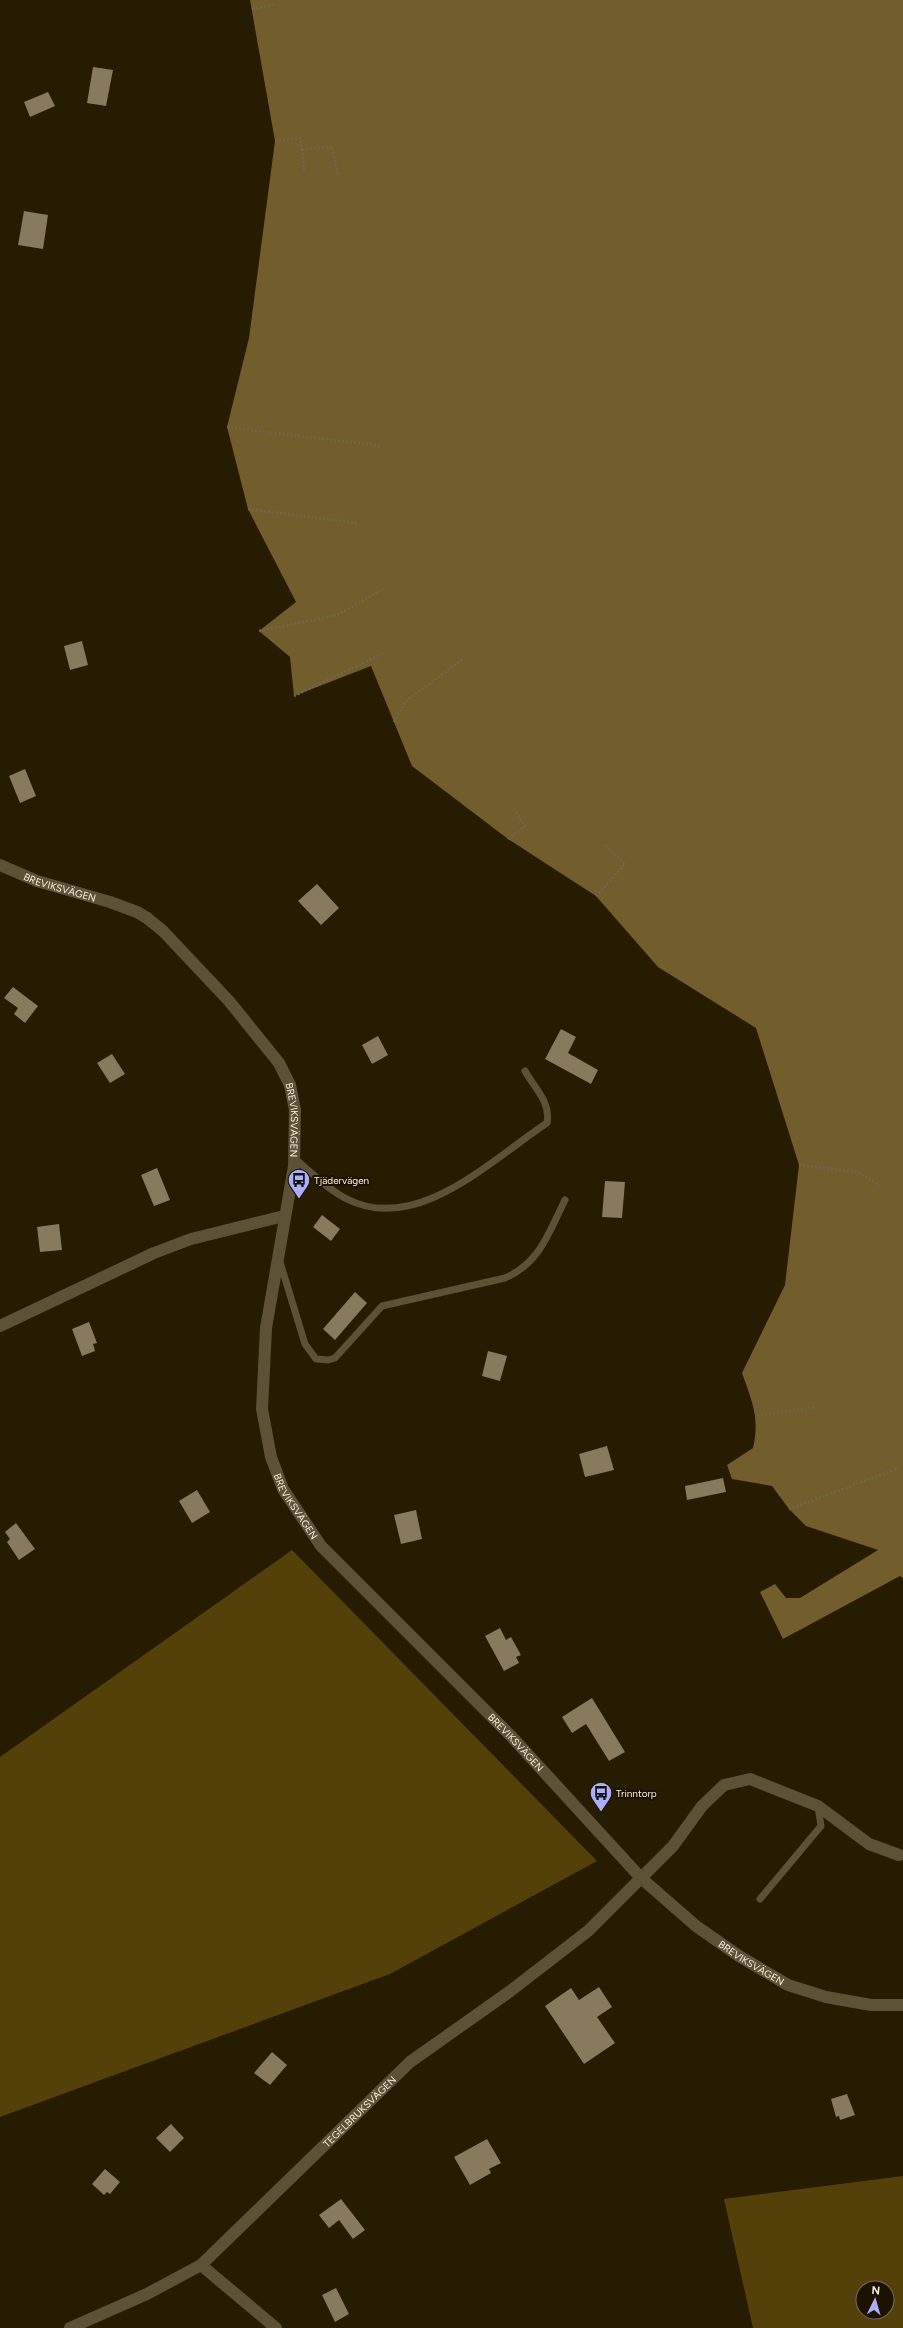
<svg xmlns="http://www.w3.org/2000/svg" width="903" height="2328" font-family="Figtree,sans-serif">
	<rect width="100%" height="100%" fill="#261c02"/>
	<g fill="#54410a" fill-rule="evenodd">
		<path d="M292,1550l305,311 -207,113 -390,143v-360z"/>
		<path d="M903,2176v152h-150l-29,-129zM863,2288h24v24h-24z"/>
	</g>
	<path fill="#725e2c" d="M250,0h653v1578l-3,-2 -117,63 -23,-47 15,-8 11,14h14l78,-48 -72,-24 -17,-17 -17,-23 -40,-7 -5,-14 26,-17c7,-30 -1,-47 -11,-75l43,-88 14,-120 -43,-137 -98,-61 -62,-71 -88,-57 -96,-73 -41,-100 -77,30 -4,-39 -31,-26 37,-29 -48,-93 -21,-82 22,-89 26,-197z"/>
	<g fill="#877a5d">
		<path d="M93,67l20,3 -7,36 -19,-3z"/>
		<path d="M48,92l7,14 -25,11 -6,-15z"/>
		<path d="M24,211l24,4 -5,34 -25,-4z"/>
		<path d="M82,641l6,24 -18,5 -6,-24z"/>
		<path d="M25,769l11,27 -16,7 -11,-27z"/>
		<path d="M317,884l22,24 -18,17 -23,-24z"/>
		<path d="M13,987l25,19 -13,17 -11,-9 4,-6 -14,-10z"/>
		<path d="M561,1029l15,8 -8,16 30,17 -7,14 -46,-25z"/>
		<path d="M378,1036l10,19 -16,9 -10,-19z"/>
		<path d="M112,1054l13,20 -15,9 -13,-20z"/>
		<path d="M157,1168l13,32 -16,6 -13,-31z"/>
		<path d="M605,1181l20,1 -3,36 -20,-1z"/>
		<path d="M322,1215l18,14 -9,12 -18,-14z"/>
		<path d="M59,1224l3,26 -22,2 -3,-25z"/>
		<path d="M355,1292l12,11 -32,37 -12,-11z"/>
		<path d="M89,1322l8,21 -4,1 2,7 -13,5 -10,-27z"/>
		<path d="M488,1351l19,5 -7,25 -18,-5z"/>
		<path d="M607,1446l7,24 -29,7 -6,-23z"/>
		<path d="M723,1478l3,14 -39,8 -2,-14z"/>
		<path d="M197,1490l13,22 -18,11 -13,-22z"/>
		<path d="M416,1510l6,29 -21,5 -7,-29z"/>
		<path d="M16,1523l19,26 -16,11 -12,-18 3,-3 -5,-7z"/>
		<path d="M500,1628l6,12 5,-3 10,18 -5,2 3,6 -15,8 -19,-35z"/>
		<path d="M592,1698l33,54 -16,9 -23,-37 -14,9 -10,-16z"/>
		<path d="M599,1987l13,20 -15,10 18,26 -31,21 -39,-58 26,-18 8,12z"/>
		<path d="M272,2052l15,13 -17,20 -16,-12z"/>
		<path d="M847,2094l8,21 -15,5 -1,-4 -3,1 -5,-18z"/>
		<path d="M171,2124l13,14 -14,14 -14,-14z"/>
		<path d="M487,2139l14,24 -12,6 2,4 -21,12 -16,-28z"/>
		<path d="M105,2169l15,13 -10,12 -3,-2 -3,3 -12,-11z"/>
		<path d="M341,2199l24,31 -12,9 -14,-19 -10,8 -10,-13z"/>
		<path d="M336,2288l13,26 -14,8 -13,-27z"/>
	</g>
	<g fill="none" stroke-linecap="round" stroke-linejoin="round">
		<g stroke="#6f6650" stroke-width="2.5" stroke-dasharray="2 2" stroke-linecap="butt">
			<path d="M252,9l24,-5"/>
			<path d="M275,141l25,-3 2,11 30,-2 6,28"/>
			<path d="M302,149l2,23"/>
			<path d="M227,427l155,19"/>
			<path d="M248,509l109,14"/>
			<path d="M259,631l78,-16 48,-27"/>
			<path d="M294,696l88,-42"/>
			<path d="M394,722l12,-21 58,-43"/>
			<path d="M508,839l17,-13 -9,-15"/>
			<path d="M596,896l29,-32 -21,-20"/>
			<path d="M799,1165l59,7 22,14"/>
			<path d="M757,1415l60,-8"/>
			<path d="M789,1509l110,-41"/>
		</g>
		<g stroke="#5d5136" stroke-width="7">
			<path d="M294,1158c16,13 35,33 53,41 70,36 145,-40 200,-76 4,-21 -12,-34 -22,-52"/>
			<path d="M280,1262l25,82 11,15 12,1 7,-2 47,-52 123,-28c35,-15 44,-46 60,-78"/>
			<path d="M760,1899l61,-73 -3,-19"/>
		</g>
		<g stroke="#5d5136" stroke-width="12">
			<path d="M0,1326l154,-73 37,-14 93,-23"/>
			<path d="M641,1878l32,-32 29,-40 22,-21 26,-6 68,27 51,38 30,11"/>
			<path d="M201,2265l75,63"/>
		</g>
		<g stroke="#5d5136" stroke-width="12">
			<path id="s1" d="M0,865l37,16 73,21 27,10 10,6 16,13 66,70 50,62 11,22 5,25 -1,56 -28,162 -4,81 9,48 12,32 38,57 191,191 129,141 55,48 43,30 49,29 38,12 45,8h32"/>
			<path id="s2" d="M70,2328l77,-34 54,-29 209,-203 99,-70 79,-61 53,-53"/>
		</g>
	</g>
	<defs>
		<g id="bus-pin" transform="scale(1.15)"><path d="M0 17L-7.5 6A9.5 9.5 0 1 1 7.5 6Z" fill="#abaffb" stroke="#1c1200"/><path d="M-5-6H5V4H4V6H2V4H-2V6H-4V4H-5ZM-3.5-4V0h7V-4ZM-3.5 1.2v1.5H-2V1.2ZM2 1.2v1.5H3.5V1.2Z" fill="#111"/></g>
	</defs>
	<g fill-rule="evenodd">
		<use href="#bus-pin" x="299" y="1180"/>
		<use href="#bus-pin" x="601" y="1793"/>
	</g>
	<g text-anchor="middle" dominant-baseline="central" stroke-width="4" stroke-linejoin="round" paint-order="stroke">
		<g font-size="10" fill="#f9f2e2" stroke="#1c1200">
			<text stroke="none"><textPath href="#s1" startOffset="64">BREVIKSVÄGEN</textPath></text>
			<text stroke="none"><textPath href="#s1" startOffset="413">BREVIKSVÄGEN</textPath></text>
			<text stroke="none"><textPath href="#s1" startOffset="809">BREVIKSVÄGEN</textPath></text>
			<text stroke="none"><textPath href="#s1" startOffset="1133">BREVIKSVÄGEN</textPath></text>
			<text stroke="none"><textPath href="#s1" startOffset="1457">BREVIKSVÄGEN</textPath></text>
			<text stroke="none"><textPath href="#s2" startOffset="366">TEGELBRUKSVÄGEN</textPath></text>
		</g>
		<g font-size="10" fill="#f9f2e2" stroke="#1c1200" text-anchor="start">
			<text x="314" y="1180">Tjädervägen</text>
			<text x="616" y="1793">Trinntorp</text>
		</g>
	</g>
	<g transform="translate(875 2300) rotate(5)"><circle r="19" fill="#1c1200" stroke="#746c5a"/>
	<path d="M0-3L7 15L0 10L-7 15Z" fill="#abaffb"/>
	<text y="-6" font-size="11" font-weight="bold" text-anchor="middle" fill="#f9f2e2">N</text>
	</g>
</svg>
